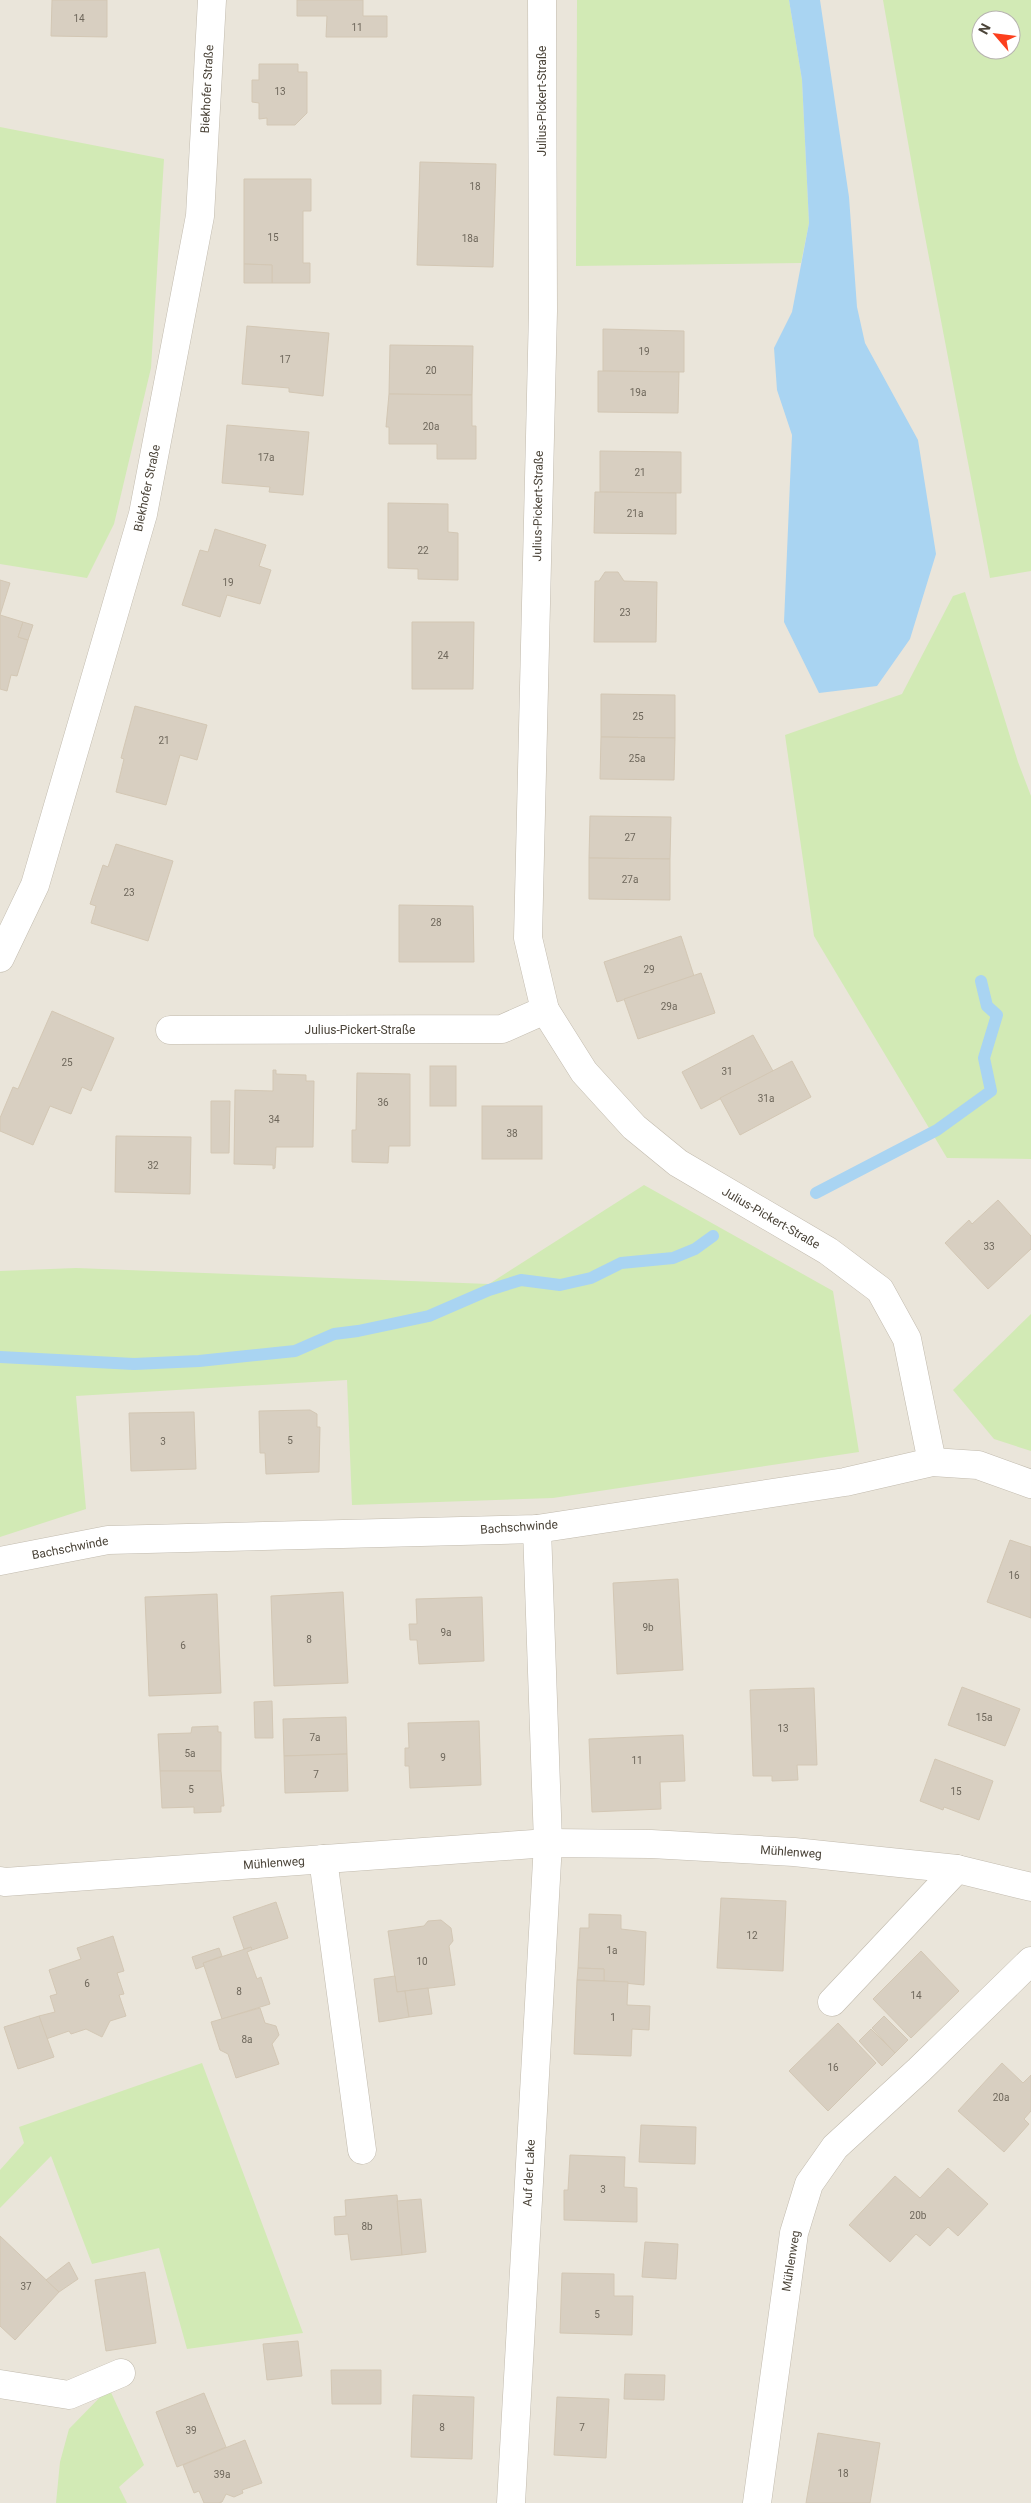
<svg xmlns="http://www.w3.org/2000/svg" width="1031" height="2503" font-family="Roboto,sans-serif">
	<rect width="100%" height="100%" fill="#f6f3ec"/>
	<path fill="#eae5da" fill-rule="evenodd" d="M0,0h1031v2503h-1031zM981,20h30v30h-30z"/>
	<g fill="#d2eab5" fill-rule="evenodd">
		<path d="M577,0h212l13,80 7,143 -8,40 -225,3z"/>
		<path d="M883,0h148v571l-41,7 -71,-373zM981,20h30v30h-30z"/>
		<path d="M0,127l164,32 -13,209 -37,156 -27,54 -87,-14z"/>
		<path d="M965,592l53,170 13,34v363l-84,-1 -133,-222 -29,-201 117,-41 51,-98z"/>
		<path d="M644,1185l189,106 26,161 -306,46 -201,7 -5,-125 -271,16 10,113 -86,28v-266l76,-3 413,16z"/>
		<path d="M1031,1314v137l-37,-12 -41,-49z"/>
		<path d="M202,2063l101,270 -116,16 -28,-101 -67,16 -41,-108 -51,52v-38l24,-27 -5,-16z"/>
		<path d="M109,2388l35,77 -25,22 8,16h-71l4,-41 9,-33z"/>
	</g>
	<path fill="#a9d4f2" d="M789,0h31l29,197 8,110 8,36 53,97 18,114 -26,85 -33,47 -58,7 -35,-71 8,-187 -15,-45 -3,-42 18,-36 17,-89 -7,-143z"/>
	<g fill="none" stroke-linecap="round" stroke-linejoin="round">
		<g stroke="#a9d4f2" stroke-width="12">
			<path d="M816,1193l121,-63 54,-39 -7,-33 13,-43 -10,-9 -6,-25"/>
			<path d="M0,1357l134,7 65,-3 96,-10 39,-17 24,-3 71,-15 60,-26 32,-10 39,5 31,-7 30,-15 52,-5 22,-9 18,-13"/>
		</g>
	</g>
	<g fill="#d8cfc1" stroke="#d3c7b4">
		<path d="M52,0h55v37l-56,-1z"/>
		<path d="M297,0h66v16h24v21h-61l1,-21h-30z"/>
		<path d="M259,64h39v8h9v41l-12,12h-28v-7l-8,1v-16l-7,-1v-22h7z"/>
		<path d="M420,162l76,2 -3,103 -76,-2z"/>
		<path d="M244,179h67v32h-8v52h7v20h-38v-18l-28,-1z"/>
		<path d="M244,264l28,1v18h-28z"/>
		<path d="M247,326l82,7 -6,63 -34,-4v-4l-47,-4z"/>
		<path d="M603,329l81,2v41l-81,-1z"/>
		<path d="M390,345l83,1 -1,49 -83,-1z"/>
		<path d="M598,371l81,1 -1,41 -80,-1z"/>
		<path d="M389,394l83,1v31h4v33h-39v-15h-48v-17h-3z"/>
		<path d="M227,425l82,7 -6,63 -34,-3 1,-5 -48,-4z"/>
		<path d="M600,451l81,1v41l-81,-1z"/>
		<path d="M595,492l81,1v41l-82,-1z"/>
		<path d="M388,503l60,1v28l10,1v47l-40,-1v-10l-30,-1z"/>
		<path d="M215,529l51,16 -7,21 12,4 -11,34 -33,-9 -7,22 -38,-12 18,-55 8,2z"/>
		<path d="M605,572h13l6,9 33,1 -1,60h-62l1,-61h4z"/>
		<path d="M0,580l10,3 -10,32z"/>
		<path d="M0,615l23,7 -5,15 10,3 -11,36 -6,-1 -4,16 -7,-2z"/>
		<path d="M23,622l10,3 -5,15 -10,-3z"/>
		<path d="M412,622h62l-1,67h-61z"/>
		<path d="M601,694l74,1v43l-74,-1z"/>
		<path d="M135,706l72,19 -10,35 -17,-5 -14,50 -50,-13 8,-33 -3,-1z"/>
		<path d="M601,737l74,1 -1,42 -74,-1z"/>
		<path d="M590,816l81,1 -1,42 -81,-1z"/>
		<path d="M116,844l57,17 -25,80 -57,-18 5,-17 -6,-2 13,-39 5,2z"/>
		<path d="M589,858l81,1v41l-81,-1z"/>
		<path d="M399,905l74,1 1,56h-75z"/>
		<path d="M681,936l13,40 -77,26 -13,-40z"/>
		<path d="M701,973l14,40 -77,26 -14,-40z"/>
		<path d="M52,1011l62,27 -23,53 -9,-4 -11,27 -21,-8 -17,39 -33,-14v-13l13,-31 5,2z"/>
		<path d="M753,1035l20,36 -72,38 -19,-37z"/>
		<path d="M792,1061l19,36 -71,38 -20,-37z"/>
		<rect x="430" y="1066" width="26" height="40"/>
		<path d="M273,1070h3v4l30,1v6h8l-1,66h-37l-1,21 -2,1v-4l-39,-1 1,-74 38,1z"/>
		<path d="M357,1073l53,1v72h-21l-1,17 -36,-1v-32h4z"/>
		<path d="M211,1101h19l-1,52h-18z"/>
		<rect x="482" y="1106" width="60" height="53"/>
		<path d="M116,1136l75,1 -1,57 -75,-2z"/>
		<path d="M998,1200l33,36v13l-43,40 -43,-46 24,-23 3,4z"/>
		<path d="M310,1410l7,4v13h3l-1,45 -53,2 -1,-21h-5l-1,-42z"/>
		<path d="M194,1412l2,57 -65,2 -2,-58z"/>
		<path d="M1010,1540l21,7v71l-44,-16z"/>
		<path d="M678,1579l5,91 -66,4 -4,-91z"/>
		<path d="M343,1592l5,91 -74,3 -3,-90z"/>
		<path d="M217,1594l4,99 -72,3 -4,-99z"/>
		<path d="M482,1597l2,64 -65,3 -2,-24h-7l-1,-16h8l-1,-25z"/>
		<path d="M962,1687l58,22 -15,37 -57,-21z"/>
		<path d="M814,1688l3,77h-20l1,15 -26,1v-5h-19l-3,-86z"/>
		<path d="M272,1701l1,37h-18l-1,-36z"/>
		<path d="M346,1717l1,37 -63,2 -1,-37z"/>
		<path d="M479,1721l2,64 -71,3 -1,-22h-4v-18h4l-1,-25z"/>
		<path d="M218,1726v6h3v39h-61l-2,-37 33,-1 1,-6z"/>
		<path d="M683,1735l2,46 -25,1 1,27 -69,3 -3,-73z"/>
		<path d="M347,1754l1,37 -63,2 -1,-37z"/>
		<path d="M935,1759l58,22 -14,39 -35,-13 -1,3 -23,-9z"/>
		<path d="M160,1771h61l3,35h-3v6l-27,1v-6l-32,1z"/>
		<path d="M721,1898l65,3 -3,70 -66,-3z"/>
		<path d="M276,1902l12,36 -36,12 -1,-3 -7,2 -11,-32z"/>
		<path d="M589,1914l32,1v14l25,3 -2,53 -40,-4v-12l-26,-1 2,-40h9z"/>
		<path d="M441,1920l10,8 2,13 -4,5 6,39 -58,7 -9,-61 36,-5 4,-5z"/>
		<path d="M113,1936l11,35 -7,2 7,21 -5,1 7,21 -16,5 -8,16 -16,-8 -15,5 -2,-3 -23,8 -7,-23 16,-4 -5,-16 7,-2 -8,-24 32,-11 -4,-11z"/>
		<path d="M251,1947l1,3 -5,2 10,27 4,-2 9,27 -48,15 -19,-56z"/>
		<path d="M219,1948l3,8 -19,7 1,3 -8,3 -4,-12z"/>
		<path d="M921,1951l38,40 -48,47 -38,-39z"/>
		<path d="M578,1968l26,1v12l-27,-1z"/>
		<path d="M395,1976l2,16 8,-1 4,26 -30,5 -5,-43z"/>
		<path d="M577,1980l51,2 -1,23 23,1 -1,24 -17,-1 -1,27 -57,-2z"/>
		<path d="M428,1988l4,26 -23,3 -4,-26z"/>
		<path d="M260,2008l5,15 11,3 3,9 -7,9 7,20 -43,14 -8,-24 -8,-4 -9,-28z"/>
		<path d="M39,2016l15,41 -36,12 -14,-42z"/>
		<path d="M884,2016l24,24 -13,13 -23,-25z"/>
		<path d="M838,2023l38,40 -48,48 -39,-40z"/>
		<path d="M871,2029l24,24 -13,13 -23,-25z"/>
		<path d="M1002,2063l21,20 8,-8v36l-7,8 5,5 -25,28 -46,-41z"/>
		<path d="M641,2125l55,2 -1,37 -56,-2z"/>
		<path d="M570,2155l55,2 -1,30 13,1v34l-73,-2v-30h4z"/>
		<path d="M948,2168l40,36 -30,32 -10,-9 -18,19 -14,-12 -26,28 -41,-37 46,-49 25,22z"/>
		<path d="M397,2195l5,60 -51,5 -3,-26 -13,1 -1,-18 12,-1 -1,-16z"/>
		<path d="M421,2199l5,53 -24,3 -5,-54z"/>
		<path d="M0,2236l59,56 -44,48 -15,-14z"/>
		<path d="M645,2242l33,2 -2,35 -34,-2z"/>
		<path d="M69,2262l9,17 -19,13 -13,-12z"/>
		<path d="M145,2272l11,71 -50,8 -11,-71z"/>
		<path d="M562,2273l52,1v22h19l-1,39 -72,-2z"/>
		<path d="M298,2341l4,35 -35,4 -4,-36z"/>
		<path d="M331,2370h50v34h-49z"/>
		<path d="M625,2374l40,1 -1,25 -40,-1z"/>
		<path d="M204,2393l22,54 -49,20 -21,-55z"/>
		<path d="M413,2395l61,2 -2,62 -61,-2z"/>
		<path d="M557,2397l52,2 -3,59 -52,-3z"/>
		<path d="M818,2433l62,10 -10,60h-64z"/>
		<path d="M245,2440l17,43 -20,7 1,3 -9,4 -8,-3 -4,8 -4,1h-14l-5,-12 -5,2 -11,-28z"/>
	</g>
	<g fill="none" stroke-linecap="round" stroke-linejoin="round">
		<g stroke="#c2bbae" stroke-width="29">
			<g id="minor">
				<path d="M542,0l1,311 -15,627 17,72 39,62 50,55 44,36 150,88 52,39 27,49 25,123"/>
				<path d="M0,958l35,-73 108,-371 57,-298 12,-216"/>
				<path d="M170,1030l332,-1 43,-19"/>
				<path d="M0,1561l108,-21 429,-11 308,-47 87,-20 46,3 53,19"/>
				<path d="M323,1859l39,291"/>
				<path d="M0,1881l5,1 543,-39 103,1 143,8 163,17 74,18"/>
				<path d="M832,2002l125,-133"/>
				<path d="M0,2384l69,11 52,-22"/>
				<path d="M511,2503l37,-660 -11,-314"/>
				<path d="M757,2503l37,-270 15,-49 26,-37 84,-77 112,-109"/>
			</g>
		</g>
		<use href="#minor" stroke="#fff" stroke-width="28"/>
	</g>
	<g text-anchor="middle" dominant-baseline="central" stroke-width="4" stroke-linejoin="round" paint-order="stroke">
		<g font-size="10" fill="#6e675b">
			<text x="79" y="18">14</text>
			<text x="357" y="27">11</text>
			<text x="280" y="91">13</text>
			<text x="475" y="186">18</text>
			<text x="273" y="237">15</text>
			<text x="470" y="238">18a</text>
			<text x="644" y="351">19</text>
			<text x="285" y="359">17</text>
			<text x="431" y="370">20</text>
			<text x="638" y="392">19a</text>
			<text x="431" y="426">20a</text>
			<text x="266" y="457">17a</text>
			<text x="640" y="472">21</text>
			<text x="635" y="513">21a</text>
			<text x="423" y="550">22</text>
			<text x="228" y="582">19</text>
			<text x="625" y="612">23</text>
			<text x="443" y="655">24</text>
			<text x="638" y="716">25</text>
			<text x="164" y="740">21</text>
			<text x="637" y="758">25a</text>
			<text x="630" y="837">27</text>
			<text x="630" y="879">27a</text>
			<text x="129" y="892">23</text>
			<text x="436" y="922">28</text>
			<text x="649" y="969">29</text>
			<text x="669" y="1006">29a</text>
			<text x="67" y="1062">25</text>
			<text x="727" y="1071">31</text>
			<text x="766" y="1098">31a</text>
			<text x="383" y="1102">36</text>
			<text x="274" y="1119">34</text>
			<text x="512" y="1133">38</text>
			<text x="153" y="1165">32</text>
			<text x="989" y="1246">33</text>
			<text x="290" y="1440">5</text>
			<text x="163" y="1441">3</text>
			<text x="1014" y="1575">16</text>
			<text x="648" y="1627">9b</text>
			<text x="446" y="1632">9a</text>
			<text x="309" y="1639">8</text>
			<text x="183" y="1645">6</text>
			<text x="984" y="1717">15a</text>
			<text x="783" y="1728">13</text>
			<text x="315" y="1737">7a</text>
			<text x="190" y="1753">5a</text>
			<text x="443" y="1757">9</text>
			<text x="637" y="1760">11</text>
			<text x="316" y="1774">7</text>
			<text x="191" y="1789">5</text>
			<text x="956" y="1791">15</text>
			<text x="752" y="1935">12</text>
			<text x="612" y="1950">1a</text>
			<text x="422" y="1961">10</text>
			<text x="87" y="1983">6</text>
			<text x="239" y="1991">8</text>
			<text x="916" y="1995">14</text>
			<text x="613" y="2017">1</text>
			<text x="247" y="2039">8a</text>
			<text x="833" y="2067">16</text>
			<text x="1001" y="2097">20a</text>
			<text x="603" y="2189">3</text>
			<text x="918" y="2215">20b</text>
			<text x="367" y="2226">8b</text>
			<text x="26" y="2286">37</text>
			<text x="597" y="2314">5</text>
			<text x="442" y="2427">8</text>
			<text x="582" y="2427">7</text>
			<text x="191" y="2430">39</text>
			<text x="843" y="2473">18</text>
			<text x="222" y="2474">39a</text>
		</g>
		<g font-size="12" fill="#4b4439" stroke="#fff">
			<text transform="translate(207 89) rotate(-87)">Biekhofer Straße</text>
			<text transform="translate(542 101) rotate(-90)">Julius-Pickert-Straße</text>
			<text transform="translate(147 488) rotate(-78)">Biekhofer Straße</text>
			<text transform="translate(538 506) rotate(-89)">Julius-Pickert-Straße</text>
			<text x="360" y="1030">Julius-Pickert-Straße</text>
			<text transform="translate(771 1218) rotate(30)">Julius-Pickert-Straße</text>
			<text transform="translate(519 1527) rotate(-4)">Bachschwinde</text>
			<text transform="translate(70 1548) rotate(-11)">Bachschwinde</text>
			<text transform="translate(791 1852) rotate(4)">Mühlenweg</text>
			<text transform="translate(274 1863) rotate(-4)">Mühlenweg</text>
			<text transform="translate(529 2173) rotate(-87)">Auf der Lake</text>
			<text transform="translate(791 2261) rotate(-81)">Mühlenweg</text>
		</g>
	</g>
	<g transform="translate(996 35) rotate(298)"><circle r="24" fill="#ffffff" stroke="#b7b4b0"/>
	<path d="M0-4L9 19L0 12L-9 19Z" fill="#fc3f1d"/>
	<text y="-8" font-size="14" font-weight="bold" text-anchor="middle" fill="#4b4439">N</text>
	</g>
</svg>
